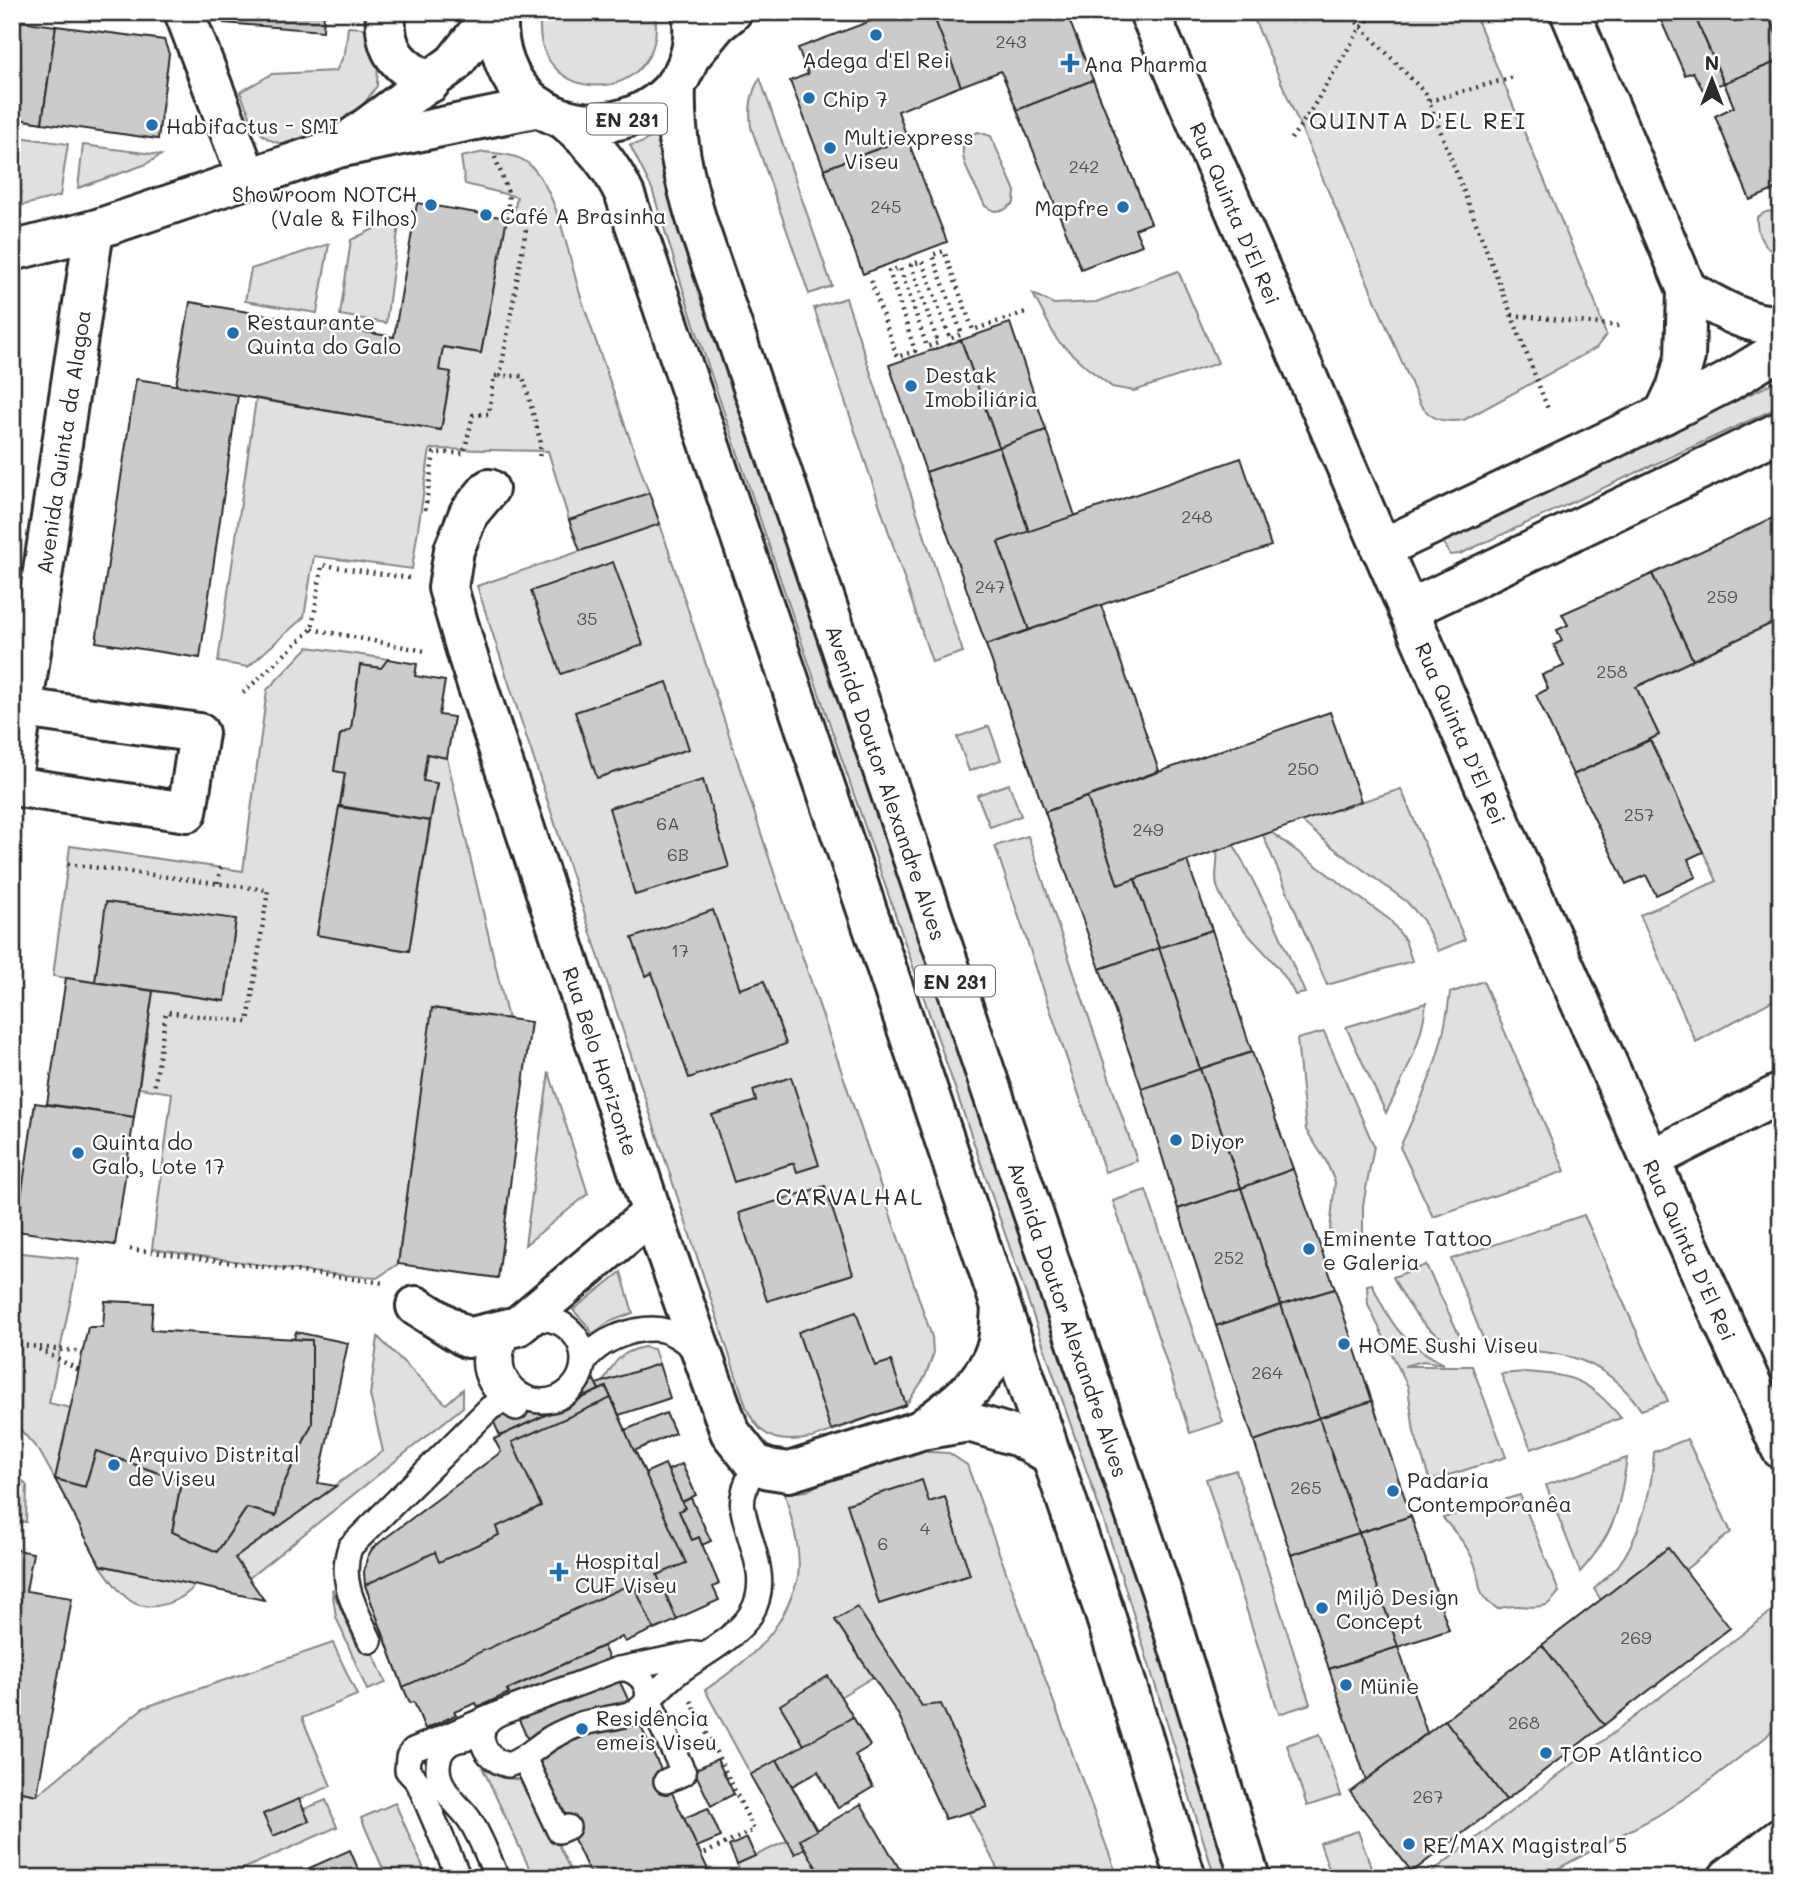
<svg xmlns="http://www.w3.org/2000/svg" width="1793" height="1890" font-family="Mali,sans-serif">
	<rect width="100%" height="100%" fill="#fff"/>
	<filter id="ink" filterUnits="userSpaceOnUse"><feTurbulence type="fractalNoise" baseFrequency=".0143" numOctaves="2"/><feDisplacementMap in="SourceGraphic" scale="14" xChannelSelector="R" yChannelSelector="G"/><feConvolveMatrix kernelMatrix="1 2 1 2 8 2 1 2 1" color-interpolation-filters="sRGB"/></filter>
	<g filter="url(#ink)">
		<g fill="#e0e0e0" stroke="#868686" stroke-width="2">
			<path d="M541,12h114c14,98 -129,98 -114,0z"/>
			<path d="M1251,12h223l120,287 12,36 -10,13 -132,72c-20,3 -33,0 -44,-16z"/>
			<path d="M348,27l31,2 -2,57 -12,16 -16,19 -66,23c-28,-4 -33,-30 -43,-52l32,-18 64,-3 9,-18z"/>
			<path d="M760,78l72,208 -23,8 -58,-167c-2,-18 -1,-33 9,-49z"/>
			<path d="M978,132l13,4 24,55 -1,12 -10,7 -10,1 -9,-5c-9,-21 -41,-64 -7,-74z"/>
			<path d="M657,134l11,51 455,1352 109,341h-17l-104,-336 -305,-887 -115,-340 -39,-126 -22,-44 11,-2z"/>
			<path d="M12,136l56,8 -8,52 -48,12z"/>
			<path d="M83,145l78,10 -17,10 -66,23z"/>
			<path d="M484,152c16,2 34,2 46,13 28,26 39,94 50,129 22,67 46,133 69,199l-80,27 -21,-69 -118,-2 -18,120 -98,-13 -10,61 -56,50 -30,-5 38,-263 185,31 10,-57 -12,-3 4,-23 38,6 26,-135 11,1 -5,-2 4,-20 -52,-13 -4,-27z"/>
			<path d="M1781,210v46c-17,-7 -25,-21 -24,-39l9,-5z"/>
			<path d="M400,216l-14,107 -46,-8 11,-75z"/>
			<path d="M329,244l-12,69 -72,-12 6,-32z"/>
			<path d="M1178,271l40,92 -84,28 -22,-4 -27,-21 -28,-26 -24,-46 21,10 42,-2z"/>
			<path d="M846,298l117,354 -31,10 -118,-354z"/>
			<path d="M1781,377v29l-321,148 -10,1 -7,-14 8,-8 312,-145z"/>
			<path d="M660,524l115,352 157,461 1,18 -8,22 -19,28 -94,33c-32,5 -50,3 -65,-29l-270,-823z"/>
			<path d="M1781,619v377l-85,46 -56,-127 77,-34 -67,-141 9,-5 -23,-48z"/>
			<path d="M308,647l80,12 -7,9 -21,-3 -9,64 -11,6 -6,35 11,3 -28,162 92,16 28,-167 -14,-3 4,-27 20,4 61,261 -75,-11 -35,256 -21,14 -67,-6 -158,-23 20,-156 -33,-5 14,-97 72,10 11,-82 -129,-17 -12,80 -42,-6 17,-130 173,25 24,-181z"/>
			<path d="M989,726l12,34 -32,11 -12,-34z"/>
			<path d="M1009,784l12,32 -31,11 -13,-32z"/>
			<path d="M1401,789l64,151 -27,11 -15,-31 -16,-18 -76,-56 -30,-25z"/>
			<path d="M1271,832l119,88 15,20 7,21 -85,24 -64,-150z"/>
			<path d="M1028,836l109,325 -32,11 -110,-326z"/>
			<path d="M1234,845l38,72 33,76 -10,2c-18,-41 -61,-63 -77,-106 -5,-12 1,-25 -1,-38z"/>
			<path d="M1483,981l82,190 -132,46 -33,-70c25,-55 43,-93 50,-154z"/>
			<path d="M1426,1003c-4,41 -22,74 -40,110l-40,-86z"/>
			<path d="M1324,1032l50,114 -11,59v33l-17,6 -9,-4 -7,-10 5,-48 -9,-21 -20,-31 -9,-91z"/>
			<path d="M549,1072l39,122 -63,51z"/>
			<path d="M1146,1190l77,232 -33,11 -77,-232z"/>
			<path d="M1584,1215l84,186 -27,9c-39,-58 -88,-61 -153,-59l-37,-92z"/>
			<path d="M12,1252l67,7 -30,144 22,5 -16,71 -15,-27 -28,-32z"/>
			<path d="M1426,1265l39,82c-38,-9 -55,-37 -72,-70z"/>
			<path d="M621,1272l12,41 -24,9 -17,12 -3,-7 -16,-17z"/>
			<path d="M1372,1284c19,42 30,58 72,80l-21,-3 -19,5h68l34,91 -76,24 -16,-49 -6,-45 -40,-82 -1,-20z"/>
			<path d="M378,1337l68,67 17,-15v18l-214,171 -14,-20 148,-107 -13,-56z"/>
			<path d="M644,1347l10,2 5,15 -56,18c11,-20 17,-30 41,-35z"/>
			<path d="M1525,1372c48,3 65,8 96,46l-90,31 -30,-75z"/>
			<path d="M1687,1439l44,93 -46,38 -17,-22 -67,52 -7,-11c8,-8 17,-15 24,-23 23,-31 34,-76 36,-114z"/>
			<path d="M911,1451l38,2 18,12 151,413h-116l-33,-65 18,-7 -46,-101 -19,1 -87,-86 38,57 -33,20 30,49 -15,9 18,32 -35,21 -20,-36 -26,14 25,44 88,48h-163l-5,-14 50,-23 -82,-151c37,-25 70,-50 86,-93 2,-6 6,-13 7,-20 4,-27 -7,-58 -13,-84l22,-2 41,-23z"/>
			<path d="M1627,1458c-8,51 -11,74 -47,114l-34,-87z"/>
			<path d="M12,1468l15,18 -1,36 -14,-2z"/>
			<path d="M1236,1470l74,234 -31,10 -73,-235z"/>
			<path d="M1520,1495l39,97c-4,4 -8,11 -13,13 -14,5 -29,-3 -48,4 -25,-13 -15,-28 -25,-49 -6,-15 -19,-29 -30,-42z"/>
			<path d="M100,1565l95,20c-11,16 -42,27 -61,18 -14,-8 -25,-26 -34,-38z"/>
			<path d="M332,1589l25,57 11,-4 18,41 -19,7 -31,-73z"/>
			<path d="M1771,1612l10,26v82l-15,17 -66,51 -43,28 -111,59 -8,3h-114z"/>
			<path d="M333,1643l24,52 -55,23 29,68 -67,28 9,22 36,-15 -5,-12 22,-9 11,27 -114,51h-211v-88l25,5 106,-87z"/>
			<path d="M1320,1734l21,61 -34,11 -20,-61z"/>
			<path d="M483,1769l19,9 26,2 46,98h-40z"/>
			<path d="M395,1803l33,75h-41l-26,-60z"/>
			<path d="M1358,1831l17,47h-43l-12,-35z"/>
		</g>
		<g fill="#cbcbcb" stroke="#2b2b2b" stroke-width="2">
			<path d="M225,12h99l-1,19 -99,-8z"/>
			<path d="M895,12h37l29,74 -63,25 9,27 -83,31 -34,-88 18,-7 -10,-26z"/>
			<path d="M932,12h134l27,68 -76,30 -16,-39 -40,15z"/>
			<path d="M1667,12h26l31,71 -21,7 -10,-18 -8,3 -25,-57 8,-3z"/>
			<path d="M1693,12h74l14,34v14l-57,23z"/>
			<path d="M12,20l44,6 -14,97 -30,-5z"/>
			<path d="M56,26l108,14 5,14 -11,85 -116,-16z"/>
			<path d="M1781,60v127l-31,13 -35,-84 19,-9 -10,-24z"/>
			<path d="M1093,80l58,143 -16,6 7,16 -61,24 -64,-159z"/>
			<path d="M907,138l40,104 -84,32 -39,-105z"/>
			<path d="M417,203l90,15 -26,135 -38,-6 -4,23 12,2 -10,58 -265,-45 14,-83 204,35z"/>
			<path d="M1010,323l36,107 -47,17 -38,-107z"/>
			<path d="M961,340l38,107 -73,25 -37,-107z"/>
			<path d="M136,379l102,16 -38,263 -104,-16z"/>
			<path d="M1046,430l29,86 -46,16 -30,-85z"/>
			<path d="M999,447l30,85 -31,10 31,88 -43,15 -60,-173z"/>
			<path d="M1241,458l30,88 -242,84 -31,-88z"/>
			<path d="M649,493l11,31 -80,27 -11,-31z"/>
			<path d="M1781,514v105l-88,41 -41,-86z"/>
			<path d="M613,562l30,83 -82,29 -30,-83z"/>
			<path d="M1652,574l41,86 -57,27 23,48 -86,40 -37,-80 12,-6 -6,-14 22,-9 -10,-21 8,-4 -5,-11 11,-5 -6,-11z"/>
			<path d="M1101,605l58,166 -114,41 -59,-167z"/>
			<path d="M388,659l29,5 -2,12 30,5 -6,34 15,2 -7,41 -20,-4 -4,27 14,2 -7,38 -90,-15 5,-33 -11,-2 6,-36 11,-6 9,-64 21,3z"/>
			<path d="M667,682l22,67 -92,29 -22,-66z"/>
			<path d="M1330,712l31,89 -243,84 -31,-88z"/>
			<path d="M1650,740l53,112 -15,7 8,18 -40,18 -10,-20 -20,9 -53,-109z"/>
			<path d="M703,780l26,87 -94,28 -26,-87z"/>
			<path d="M1087,797l31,88 17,-6 24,69 -59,21 -55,-157z"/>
			<path d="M339,807l91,14 -21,130 -92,-16z"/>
			<path d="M1187,861l25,69 -53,18 -24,-69z"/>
			<path d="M106,902l130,17 -11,82 -130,-19z"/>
			<path d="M713,910l27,79 24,-8 22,63 -97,34 -37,-105 -6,3 -14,-38z"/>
			<path d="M1212,930l40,122 -52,17 -41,-121z"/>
			<path d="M1159,948l41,121 -58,20 -42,-120z"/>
			<path d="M66,978l87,13 -19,126 -87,-13z"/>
			<path d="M432,1008l99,14 -33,256 -100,-14z"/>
			<path d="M1252,1052l41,117 -52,19 -41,-119z"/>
			<path d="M1200,1069l41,119 -63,21 -36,-120z"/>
			<path d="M791,1077l28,88 -22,7 -3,-9 -60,19 -22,-67 44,-14 -3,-11z"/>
			<path d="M35,1103l99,14 -19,128 -99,-14z"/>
			<path d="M1293,1169l42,120 -54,16 -40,-117z"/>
			<path d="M825,1186l28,88 -86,27 -28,-88z"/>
			<path d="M1241,1188l40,117 -65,21 -38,-117z"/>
			<path d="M1335,1289l37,112 -53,17 -38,-113z"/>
			<path d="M105,1301l48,2 -2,27 161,10v84l-30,64 -6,28 -29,-8 -30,44 -45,-20 9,-51 -85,-30 -11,36 -30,-8 33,-152h15z"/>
			<path d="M1281,1305l38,113 -65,23 -38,-115z"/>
			<path d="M856,1312l19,54 16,-5 15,44 -75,25 -33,-98z"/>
			<path d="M296,1332l52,11 -30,140 18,3 -101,72 29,42 -164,-35 -45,-86 30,8 11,-36 85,30 -9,51 45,20 30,-44 29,8 6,-28 30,-64v-84l-18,-1z"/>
			<path d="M659,1364l11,34 -51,17 -13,-28 -7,3 -3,-6z"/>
			<path d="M590,1371l9,19 -99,46 -9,-20z"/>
			<path d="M606,1387l39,86 20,-9 20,44 -6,3 13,29 7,-3 20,47 -6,3 6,13 -94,42 -3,-5 -115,53 2,3 -31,14 -2,-4 -22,9 2,3 -31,14 -11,-27 -4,1 -7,-16 -38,-102 -1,-13 3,-14 5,-9 12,-10 117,-87 -7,-13z"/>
			<path d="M611,1398l75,165 -29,12 20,45 -23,10 -21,-47 -230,104 -38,-102 70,-33 4,10 60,-27 -3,-8 45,-21 -29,-64z"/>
			<path d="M1372,1401l39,115 -52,17 -40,-115z"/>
			<path d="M666,1413l9,20 -41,18 -9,-21z"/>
			<path d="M1319,1418l40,115 -68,22 -37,-114z"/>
			<path d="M682,1464l14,31 -14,7 -14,-32z"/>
			<path d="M922,1480l7,22 16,-5 25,78 -91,29 -32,-100z"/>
			<path d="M691,1498l20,43 -9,4 -3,-8 -7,3 -13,-29 6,-3 -3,-6z"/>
			<path d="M1411,1516l38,114 -51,17 -39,-114z"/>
			<path d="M1359,1533l39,114 -69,22 -38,-114z"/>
			<path d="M1668,1548l62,80 -126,97 -62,-80z"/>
			<path d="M12,1549l21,4 -7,38 46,7 -35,197 -25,-5z"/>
			<path d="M857,1607l65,99 19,-2 46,103 -42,12 -46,-103 -64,-96z"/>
			<path d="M1542,1645l62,80 -98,75 -61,-80z"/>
			<path d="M603,1646l109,232h-120l-85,-184 2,-1 -2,-3z"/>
			<path d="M1398,1647l29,86 -61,47 -37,-111z"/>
			<path d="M828,1676l25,41 -49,28 -24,-40z"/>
			<path d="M853,1717l17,29 -15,9 18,32 -35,21 -20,-37 -26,15 -15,-26z"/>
			<path d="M1445,1720l61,80 -94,72 -62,-80z"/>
			<path d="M717,1759l17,35 -23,12 -17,-36z"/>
			<path d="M777,1760l40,71 -17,9 5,8 -10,6 -45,-79z"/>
			<path d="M299,1799l10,22 -36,15 -10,-22z"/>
			<path d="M861,1804l44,74h-57l-1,-2 -25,2 -17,-30 -5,-8z"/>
			<path d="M708,1808l13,29 -24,10 -13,-29z"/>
			<path d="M747,1838l8,18 -18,8 -8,-18z"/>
			<path d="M350,1850l12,28h-75z"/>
		</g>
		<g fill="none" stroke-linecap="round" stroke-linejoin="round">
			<g stroke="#2b2b2b" stroke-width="28">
				<g id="service">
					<circle cx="542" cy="1360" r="41"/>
					<path d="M502,1332c-33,23 -14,59 14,76"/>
					<path d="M584,1363c11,-23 58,-40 82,-32 13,4 22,13 32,21"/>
					<path d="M370,1641c-14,-32 -32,-59 -20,-94l140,-139 27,-15"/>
					<path d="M620,1669l76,-16"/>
					<path d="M649,1700l35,73 -18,8"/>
					<path d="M641,1708c12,-12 25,-27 39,-37 23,-17 55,-32 71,-57 21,-34 -2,-70 -8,-104 -3,-16 6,-32 12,-46"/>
					<path d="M465,1739c-27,2 -33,27 -21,49 7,13 20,22 27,34 11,18 18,37 26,56"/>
					<path d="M524,1758l35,73 9,-4"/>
					<path d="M459,1878l-41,-96 -11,-12 1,-13 5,-7 87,-37 118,-44c25,-3 42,31 18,42 -16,8 -40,7 -58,14 -9,4 -20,8 -29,14 -14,9 -25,21 -41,26 -28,-6 -37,-40 -8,-52"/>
				</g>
			</g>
			<g stroke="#2b2b2b" stroke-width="44">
				<g id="minor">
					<path d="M184,12l64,167"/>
					<path d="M386,12c-3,39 11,53 44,71"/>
					<path id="s1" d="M1149,12l354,816 174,392 104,229"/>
					<path d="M1570,12l117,278 -2,67 -8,29 -13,28"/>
					<path d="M689,58l28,-34 15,-12"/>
					<path d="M1687,290c27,14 62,38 94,34"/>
					<path id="s2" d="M489,489l-20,24 -15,37 -6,38 20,69 184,556 78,219 25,32 14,5 20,3 132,-42 48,-8 50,15 32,18"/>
					<path d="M1381,549l283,-135 63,-32 54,-33"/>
					<path d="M1408,610l373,-179"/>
					<path d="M12,786l175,26 12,-79 -176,-25"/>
					<path d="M1650,1160l131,-67"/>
					<path d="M416,1306l51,32 51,-12 134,-113"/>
					<path d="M923,1428c29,-21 63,-45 74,-82 3,-12 3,-26 4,-39"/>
					<path d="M1728,1878l53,-40"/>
				</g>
			</g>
			<g stroke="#2b2b2b" stroke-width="44">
				<g id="tertiary">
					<path d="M347,142l107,-79 40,-51"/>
					<path d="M12,251l82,-21 244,-82 202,-41"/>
					<path id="s3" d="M12,778l82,-548"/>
				</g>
			</g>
			<g stroke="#2b2b2b" stroke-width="44">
				<g id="primary">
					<path d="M498,12c-8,158 214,137 194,0"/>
					<path id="s4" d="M676,83c-2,53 7,94 23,145l462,1362 89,288"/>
					<path d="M565,120c27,23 45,43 60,75l478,1413 83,270"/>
				</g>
			</g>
			<g stroke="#2b2b2b" stroke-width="4.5" stroke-dasharray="2 5" stroke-linecap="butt">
				<path d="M1347,12l79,82 122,315"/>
				<path d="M1429,101l85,-24"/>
				<path d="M1291,139l19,-27 51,-85 15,-15"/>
				<path d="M495,157l14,38 -2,23 20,5 -27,153h23l18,67 -2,15"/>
				<path d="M871,281l26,76 18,-6 -26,-80 11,-3 27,79 11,-4 -27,-78 11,-4 28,78 12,-5 -30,-79 12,-4 29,79 56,-19"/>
				<path d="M1512,315l107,11"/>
				<path d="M425,510l9,-57h30l9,-38 16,-1 5,-38h6"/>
				<path d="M312,629l113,22"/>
				<path d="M243,693l69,-64 10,-64 87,13"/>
				<path d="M68,864l200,26 -20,132 -82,-10 -12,78"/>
				<path d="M218,883l3,-20"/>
				<path d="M130,1249l254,34"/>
				<path d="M12,1344l71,8"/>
				<path d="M39,1349l40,21"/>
				<path d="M691,1701l63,129 -53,25"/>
			</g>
			<use href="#service" stroke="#fff" stroke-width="23"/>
			<use href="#minor" stroke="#fff" stroke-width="38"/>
			<use href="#tertiary" stroke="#fff" stroke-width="38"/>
			<use href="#primary" stroke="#fff" stroke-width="38"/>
		</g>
	</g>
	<g fill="#1f6fb2" stroke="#fff" stroke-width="2.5">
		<circle cx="876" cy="35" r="7"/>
		<path d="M1066.5 52.5h7v7h7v7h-7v7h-7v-7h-7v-7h7z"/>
		<circle cx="809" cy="98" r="7"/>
		<circle cx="152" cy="125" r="7"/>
		<circle cx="830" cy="148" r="7"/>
		<circle cx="431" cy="205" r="7"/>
		<circle cx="1123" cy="207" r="7"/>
		<circle cx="486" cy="215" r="7"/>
		<circle cx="233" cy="333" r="7"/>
		<circle cx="911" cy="386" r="7"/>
		<circle cx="1176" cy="1140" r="7"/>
		<circle cx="78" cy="1153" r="7"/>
		<circle cx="1309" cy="1249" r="7"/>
		<circle cx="1344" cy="1344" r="7"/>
		<circle cx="114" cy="1465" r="7"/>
		<circle cx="1393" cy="1491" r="7"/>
		<path d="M555.5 1561.5h7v7h7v7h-7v7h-7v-7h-7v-7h7z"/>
		<circle cx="1322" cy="1608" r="7"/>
		<circle cx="1346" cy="1685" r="7"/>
		<circle cx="582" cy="1729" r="7"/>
		<circle cx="1546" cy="1753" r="7"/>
		<circle cx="1409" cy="1844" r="7"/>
	</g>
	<g text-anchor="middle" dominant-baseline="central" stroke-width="5" stroke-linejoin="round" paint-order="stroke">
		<g font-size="18" fill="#535353">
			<text x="1011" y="41">243</text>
			<text x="1084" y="166">242</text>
			<text x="886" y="206">245</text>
			<text x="1197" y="516">248</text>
			<text x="990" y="586">247</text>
			<text x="1722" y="596">259</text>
			<text x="587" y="618">35</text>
			<text x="1612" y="671">258</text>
			<text x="1303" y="768">250</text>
			<text x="1639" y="814">257</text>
			<text x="668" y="823">6A</text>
			<text x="1148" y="829">249</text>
			<text x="678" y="854">6B</text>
			<text x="680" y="950">17</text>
			<text x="1229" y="1257">252</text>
			<text x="1267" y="1372">264</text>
			<text x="1306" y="1487">265</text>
			<text x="925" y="1528">4</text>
			<text x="883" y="1543">6</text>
			<text x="1636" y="1637">269</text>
			<text x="1524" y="1722">268</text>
			<text x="1428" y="1796">267</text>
		</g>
		<g fill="#fff" stroke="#6b6b6b" stroke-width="2">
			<rect x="587" y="103.5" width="80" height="31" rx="5"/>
			<rect x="915" y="965.5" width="80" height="31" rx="5"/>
		</g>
		<g font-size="19" font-weight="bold" fill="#2b2b2b">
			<text x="627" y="119">EN 231</text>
			<text x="955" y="981">EN 231</text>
		</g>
		<g font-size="21" fill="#2b2b2b" stroke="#fff" text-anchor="start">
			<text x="876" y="59" text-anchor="middle">Adega d'El Rei</text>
			<text x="1084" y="63">Ana Pharma</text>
			<text x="823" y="98">Chip 7</text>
			<text x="166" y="125">Habifactus - SMI</text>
			<text x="844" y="136">Multiexpress<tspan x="844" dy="24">Viseu</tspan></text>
			<text x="417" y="193" text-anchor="end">Showroom NOTCH<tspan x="417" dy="24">(Vale &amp; Filhos)</tspan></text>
			<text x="1109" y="207" text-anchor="end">Mapfre</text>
			<text x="500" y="215">Café A Brasinha</text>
			<text x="247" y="321">Restaurante<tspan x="247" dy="24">Quinta do Galo</tspan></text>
			<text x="925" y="374">Destak<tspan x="925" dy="24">Imobiliária</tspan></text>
			<text x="1190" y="1140">Diyor</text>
			<text x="92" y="1141">Quinta do<tspan x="92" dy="24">Galo, Lote 17</tspan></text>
			<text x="1323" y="1237">Eminente Tattoo<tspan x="1323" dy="24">e Galeria</tspan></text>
			<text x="1358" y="1344">HOME Sushi Viseu</text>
			<text x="128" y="1453">Arquivo Distrital<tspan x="128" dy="24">de Viseu</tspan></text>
			<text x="1407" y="1479">Padaria<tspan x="1407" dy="24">Contemporanêa</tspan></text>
			<text x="575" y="1560">Hospital<tspan x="575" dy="24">CUF Viseu</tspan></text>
			<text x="1336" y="1596">Miljô Design<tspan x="1336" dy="24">Concept</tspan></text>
			<text x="1360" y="1685">Münie</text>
			<text x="596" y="1717">Residência<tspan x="596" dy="24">emeis Viseu</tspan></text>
			<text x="1560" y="1753">TOP Atlântico</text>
			<text x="1423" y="1844">RE/MAX Magistral 5</text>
		</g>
		<g font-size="21" fill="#2b2b2b" stroke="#fff">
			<text stroke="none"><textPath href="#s1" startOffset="219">Rua Quinta D'El Rei</textPath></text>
			<text stroke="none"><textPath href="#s3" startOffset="340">Avenida Quinta da Alagoa</textPath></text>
			<text stroke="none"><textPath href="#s1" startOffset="786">Rua Quinta D'El Rei</textPath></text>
			<text stroke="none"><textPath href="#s4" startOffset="733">Avenida Doutor Alexandre Alves</textPath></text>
			<text stroke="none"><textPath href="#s2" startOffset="607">Rua Belo Horizonte</textPath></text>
			<text stroke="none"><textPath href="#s1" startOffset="1351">Rua Quinta D'El Rei</textPath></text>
			<text stroke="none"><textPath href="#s4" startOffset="1300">Avenida Doutor Alexandre Alves</textPath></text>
		</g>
		<g font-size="23" letter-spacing="2" fill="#2b2b2b" stroke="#fff">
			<text x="1418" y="120">QUINTA D'EL REI</text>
			<text x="850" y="1196">CARVALHAL</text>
		</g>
	</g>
	<rect width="1793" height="1890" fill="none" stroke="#fff" stroke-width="42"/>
	<rect x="21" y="21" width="1751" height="1848" fill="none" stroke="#2b2b2b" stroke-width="2.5" filter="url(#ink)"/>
	<g transform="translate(1712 80)" stroke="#ffffff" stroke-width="5" paint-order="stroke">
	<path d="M0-5L12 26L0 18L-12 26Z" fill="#2b2b2b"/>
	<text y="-10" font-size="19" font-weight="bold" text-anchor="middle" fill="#2b2b2b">N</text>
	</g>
</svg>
